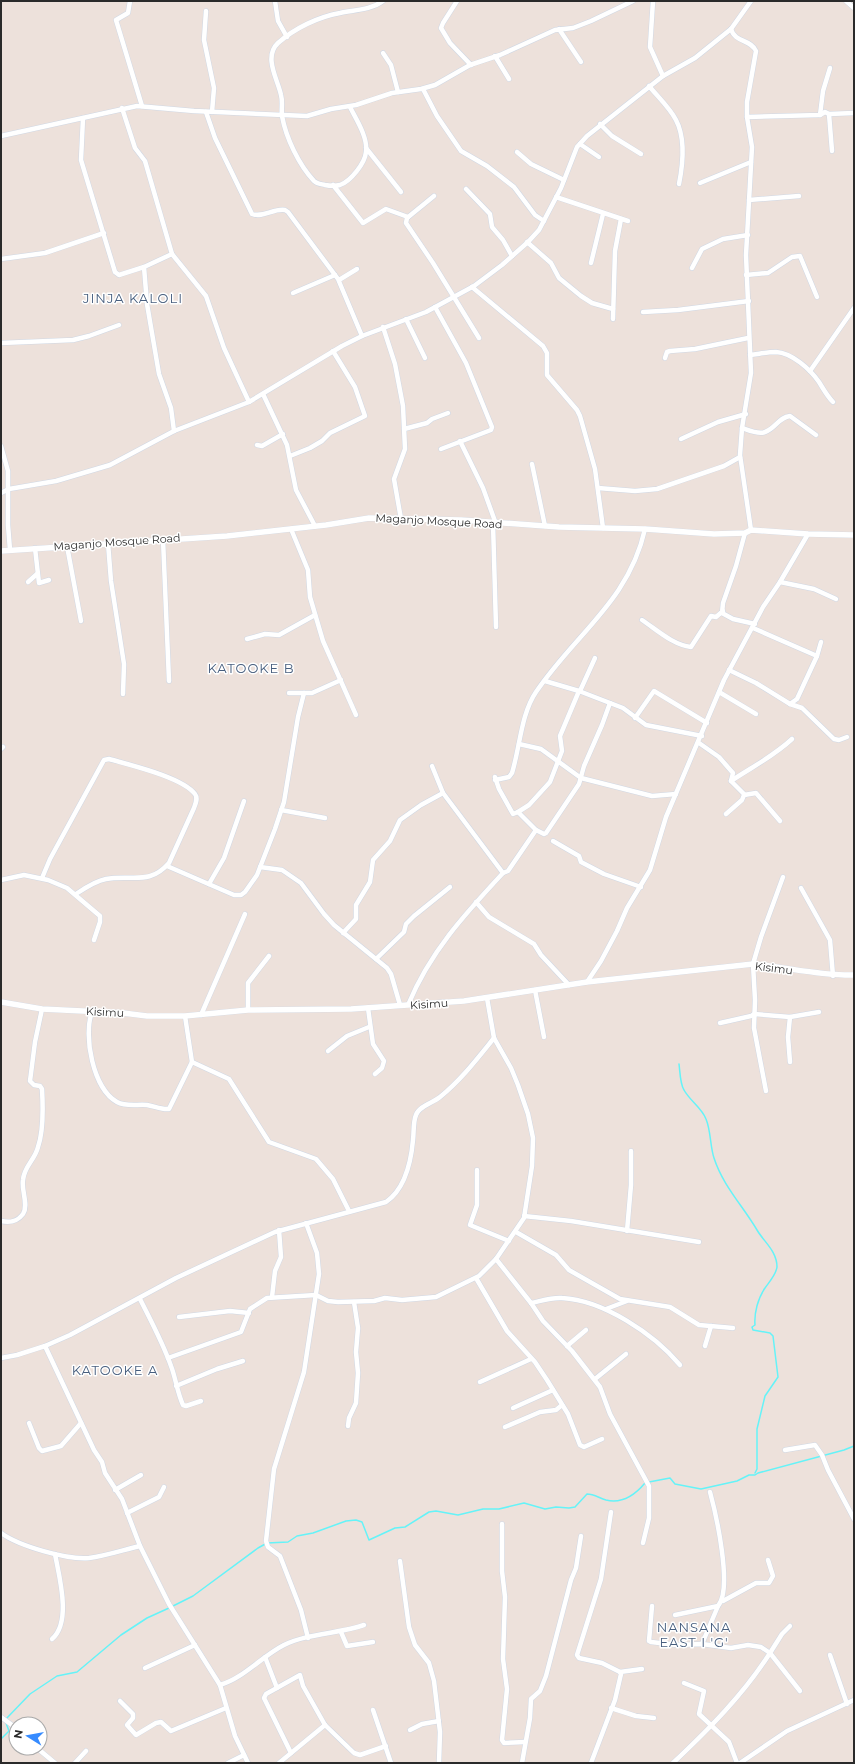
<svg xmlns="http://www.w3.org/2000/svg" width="855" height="1764" font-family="Montserrat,sans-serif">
	<rect width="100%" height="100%" fill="#ede1db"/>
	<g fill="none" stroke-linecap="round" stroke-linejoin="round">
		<g stroke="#65f3f8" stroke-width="1.5">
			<path d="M679,1064c1,7 1,20 5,26 6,11 18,18 22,29 5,12 4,27 8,39 9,28 29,48 43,72 7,12 20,21 20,37 -1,8 -8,15 -12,21 -7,10 -11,25 -10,37l-3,2 1,3 17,3 3,3 5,41 -13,19 -8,33v40l-2,4"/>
			<path d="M649,1482l21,-4 5,6 26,5 36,-8 12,-6h6l3,-2 86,-23 10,-4"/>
			<path d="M173,1606l20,-10 65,-48 9,-5 21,-1 9,-6 16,-3 33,-12 10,-1 6,2 7,18 26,-12 10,-1 24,-15 7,-1 22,4 25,-6h16l25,-6 21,6 11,-2 13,1 6,-1 12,-13c7,0 12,4 19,6 16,4 29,-5 39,-17"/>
			<path d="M5,1720l25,-26 27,-18 20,-4 44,-37 26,-17 22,-10"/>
			<path d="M1,1739l8,-8 -3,-8"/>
		</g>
		<g stroke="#d0d8e4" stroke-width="5.5">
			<g id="minor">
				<path d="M130,1l-2,12 -12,7 26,86"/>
				<path d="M275,1l3,20 9,16"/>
				<path d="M457,1l-14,22 -2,5 9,15 21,22"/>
				<path d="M653,1l-3,46 13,29"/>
				<path d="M846,1l8,7"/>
				<path d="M206,11l-2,29 10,48 -2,24"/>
				<path d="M559,29l22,33"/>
				<path d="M731,29c4,14 20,10 25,22l-9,51v15l5,30 -6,108 5,118 -9,55 -2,27 11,75"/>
				<path d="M383,53l8,12 7,27"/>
				<path d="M495,56l14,23"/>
				<path d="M649,86c9,11 21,22 27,34 10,19 7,44 3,64"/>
				<path d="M423,89l14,27 24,35 26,15 27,21 21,28 9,6"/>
				<path d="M350,107c6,12 18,30 16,45 -1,11 -15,29 -26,33 -4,1 -10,1 -15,0 -4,-1 -8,-1 -11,-4 -15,-16 -28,-43 -32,-65 -1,-7 1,-14 -1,-21 -3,-15 -18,-38 -3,-52 17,-15 40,-26 62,-30 14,-3 31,-3 43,-12"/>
				<path d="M122,108l13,40 10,13 27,93 -28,13 3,37 12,70 12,34 3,23"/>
				<path d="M206,112l9,26 37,76c11,4 22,-6 33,-4l3,2 50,67 24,57"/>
				<path d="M829,114l3,37"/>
				<path d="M820,115l3,-24 7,-23"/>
				<path d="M747,117l73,-2 5,-3 4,2 25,-1"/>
				<path d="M83,118l-2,42 34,112 4,3 25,-8"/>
				<path d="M600,124l12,12 29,18"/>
				<path d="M1,136l136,-30 57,5 113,5 24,-7 25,-4 36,-12 29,-4 14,-4 35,-20 30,-10 55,-25 18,-2 18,-7 42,-20"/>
				<path d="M580,144l19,13"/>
				<path d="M366,148l35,44"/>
				<path d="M517,152l14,12 33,16"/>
				<path d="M700,183l51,-21"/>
				<path d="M333,185l30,38 23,-14 22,8"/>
				<path d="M466,189l24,25 2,13 11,13 9,16"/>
				<path d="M434,196l-27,22 -1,5 27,40 46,75"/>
				<path d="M556,197l72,24"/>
				<path d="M749,200l50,-4"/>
				<path d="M527,242l24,21 8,15 22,18 11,7 21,6"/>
				<path d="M172,254l34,42 18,52 25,54"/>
				<path d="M1,259l44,-6 59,-20"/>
				<path d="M591,263l12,-49"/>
				<path d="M692,268l10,-19 21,-10 25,-4"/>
				<path d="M746,275l22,-2 24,-16 8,-1 17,41"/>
				<path d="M339,280l18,-11"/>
				<path d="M472,287l71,59 4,7v22l30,35 3,6 15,53 8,59"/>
				<path d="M293,293l42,-18"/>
				<path d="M435,307l31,56 26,64 -1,3 -50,19"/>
				<path d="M643,312l35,-2 71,-9"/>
				<path d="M406,319l19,39"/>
				<path d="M613,319l2,-68 6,-32"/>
				<path d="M383,327l12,37 8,42 2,43 -11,30 7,40"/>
				<path d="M1,343l72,-3 16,-4 30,-11"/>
				<path d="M750,355c9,-1 17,-3 26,-3 16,1 34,17 43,30 5,8 8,14 14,20"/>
				<path d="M665,358l2,-6 3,-1 25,-2 53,-11"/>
				<path d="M810,371l44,-63"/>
				<path d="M263,394l24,51 9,45 19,36"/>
				<path d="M742,428c6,2 17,7 23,4 10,-3 14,-15 25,-16l26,19"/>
				<path d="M404,429l23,-6 5,-4 16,-6"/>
				<path d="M681,439l37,-17 28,-8"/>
				<path d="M460,441l23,47 13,36"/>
				<path d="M257,445l5,1 21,-12"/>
				<path d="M1,446l7,25v54l2,25"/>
				<path d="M290,456l20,-8 12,-7 8,-8 35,-17 -10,-29 -22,-36"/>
				<path d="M532,464l13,62"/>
				<path d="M598,488l37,3 22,-2 67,-23 16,-9"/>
				<path d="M1,493l8,-4 47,-8 54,-16 64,-34 75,-29 93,-56 20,-10 64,-24 48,-26 28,-21 26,-23 11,-12 22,-42 16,-41 10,-11 76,-60 32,-18 36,-29 20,-28"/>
				<path d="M493,523l3,104"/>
				<path d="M291,529l17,41 2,27 13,44 33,74"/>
				<path d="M745,533l-9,33 -13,37 -1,10 11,6 22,5"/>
				<path d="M163,539l6,142"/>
				<path d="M108,543l3,38 13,83 -1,30"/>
				<path d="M67,546l14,75"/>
				<path d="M35,548l4,35 10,-3"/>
				<path d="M28,582l9,-8"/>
				<path d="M780,582l34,7 22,10"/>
				<path d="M642,620c15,10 31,25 49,27l20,-31 5,1 7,-6"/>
				<path d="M753,628l64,28 4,-14"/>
				<path d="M247,639l18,-5 14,1 36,-20"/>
				<path d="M729,670l27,13 34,21 12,4 32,31 5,1 8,-3"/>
				<path d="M545,681l34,10 44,17 23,17 56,11"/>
				<path d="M580,691l15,-33"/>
				<path d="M719,692l37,22"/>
				<path d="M289,693h23l29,-13"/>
				<path d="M790,704l7,-5 20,-43"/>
				<path d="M635,718l19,-27 53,32"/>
				<path d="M699,743l20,14 14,16 -2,8 14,14"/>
				<path d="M519,744l22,5 40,29 71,18 24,-2"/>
				<path d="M1,749l2,-2"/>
				<path d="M495,777l4,12 14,25 5,-2 18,18 8,4 2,-1 33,-49 5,-18 18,-41 8,-22"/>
				<path d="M495,780l14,-3 3,-4c8,-26 9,-59 24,-81 39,-58 93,-91 109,-163"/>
				<path d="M731,781c21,-14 43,-25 61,-42"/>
				<path d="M281,810l44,8"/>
				<path d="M518,812l11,-7 21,-23 12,-31 -2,-15 19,-45"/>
				<path d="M726,814l16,-14 2,-5 12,-2 24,28"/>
				<path d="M553,841l26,15 2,6 23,12 37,13"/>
				<path d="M167,866l67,29h7l4,-3 12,-17 18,-46 9,-27 14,-85 6,-24"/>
				<path d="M260,867l22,3 19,13 23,31 10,11 53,43 4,6 9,31"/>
				<path d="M503,873l5,-2 28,-41"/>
				<path d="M42,878l8,-19 54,-99 5,-1c21,6 73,18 86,35 3,4 1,9 -1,14l-25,55c-20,23 -37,11 -63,16 -11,2 -21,9 -30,15"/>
				<path d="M1,880l23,-5 24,5 19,8 33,28v6l-6,18"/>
				<path d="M209,884l15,-26 20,-57"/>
				<path d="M801,888l29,52 3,36"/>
				<path d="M476,902l13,15 45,27 7,11 28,30"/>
				<path d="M343,933l13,-14v-14l14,-23 3,-22 17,-19 10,-21 21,-15 22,-12"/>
				<path d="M376,959l28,-27 2,-8 8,-8 36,-29"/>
				<path d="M587,982l14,-21 16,-30 10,-23 23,-38 16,-53 58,-137 39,-73 17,-25 28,-48"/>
				<path d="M535,990l9,47"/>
				<path d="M408,1005c22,-53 56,-90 95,-132l-60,-80 -11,-27"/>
				<path d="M368,1008l5,36 11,17 -2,7 -7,6"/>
				<path d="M248,1010v-27l21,-27"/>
				<path d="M92,1012c-9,23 1,77 25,90 9,5 21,2 30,3 7,1 15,5 22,4l23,-47"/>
				<path d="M201,1015l44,-101"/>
				<path d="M185,1016l7,46 37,17 40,63 47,17 17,20 16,32"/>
				<path d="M720,1023l31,-7 3,-2 36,3 29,-5"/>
				<path d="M328,1051l19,-15 22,-9"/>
				<path d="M790,1062l-2,-25 2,-20"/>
				<path d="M766,1091l-12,-63 1,-28 -2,-36 8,-27 22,-60"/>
				<path d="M477,1170v35l-7,20 39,16"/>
				<path d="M524,1216l47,5 128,21"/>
				<path d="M1,1221c9,2 16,1 22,-7 6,-9 -2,-24 0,-34 1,-14 12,-20 15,-33 6,-17 5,-41 4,-58l-2,-3 -6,-1 -4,-4 5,-39 7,-33"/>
				<path d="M306,1223l11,30 2,21 -15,98 -30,97 -8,72 2,6 12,9 21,54 7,28"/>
				<path d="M627,1231l4,-46v-34"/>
				<path d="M516,1232l40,23 13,15 51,29 50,8 29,18 34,3"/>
				<path d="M496,1259l35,44 12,18 29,30 28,36 10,27 39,72v32l-6,25"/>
				<path d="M476,1278l31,53 28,31 12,18 21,34 12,31 4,2 18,-8"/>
				<path d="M272,1297l3,-26 6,-14 -2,-27"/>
				<path d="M140,1299c11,22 23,44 31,67 5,13 6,26 12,39l3,1 15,-5"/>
				<path d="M531,1303c10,-2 21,-6 31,-5 41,2 92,36 118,67"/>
				<path d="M606,1309l21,-8"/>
				<path d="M179,1317l51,-6 19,2"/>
				<path d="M45,1346l49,104 8,12 3,11 17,26 18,47 29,58 51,81 15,51 13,27"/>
				<path d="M567,1346l19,-16"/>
				<path d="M705,1346l6,-20"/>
				<path d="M1,1358l16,-3 28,-9 25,-11 106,-57 99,-46 111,-30c19,-13 25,-40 27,-62 1,-8 0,-18 3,-25 3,-9 17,-12 24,-18 21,-17 37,-38 54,-59"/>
				<path d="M168,1358l73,-26 9,-23 17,-11 49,-3 12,6 10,1 36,-1 11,-3 17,2 34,-3 43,-21 17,-17 28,-41 8,-52 1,-28 -5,-24 -10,-29 -7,-17 -17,-30 -7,-40"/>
				<path d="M595,1379l31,-25"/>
				<path d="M480,1382l51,-23"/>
				<path d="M176,1386l41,-17 26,-8"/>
				<path d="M513,1408l40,-18"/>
				<path d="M29,1423l10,25 3,3 19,-5 20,-23"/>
				<path d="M348,1426l1,-8 7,-15 2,-30 -2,-21 2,-24 -4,-26"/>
				<path d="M505,1427l35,-15 16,-2 6,-5"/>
				<path d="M785,1450l30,-5 7,10 6,15 26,49"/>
				<path d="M115,1490l26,-15"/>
				<path d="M127,1513l32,-16 5,-10"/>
				<path d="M502,1524v47l3,26 -2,62 4,30 -5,51 2,3 21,-1"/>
				<path d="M1,1533c18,13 66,27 88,25 17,-2 34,-8 51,-12"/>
				<path d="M400,1561l9,66 6,18 14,18 5,18 6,51 -1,31"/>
				<path d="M723,1601l33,-18h13l4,-7 -5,-16"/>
				<path d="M652,1606l-3,35 2,1 26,3 25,-1 29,4 17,-3 13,2 9,6c-27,42 -61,76 -97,110"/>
				<path d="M675,1615l43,-9"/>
				<path d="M790,1626l-8,8 -12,19 30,38"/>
				<path d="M341,1632l6,14 26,-4"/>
				<path d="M52,1639c20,-17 7,-63 3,-85"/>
				<path d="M702,1644l16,-38c15,-17 -2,-92 -8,-114"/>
				<path d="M830,1655l17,49"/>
				<path d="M265,1657l12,31"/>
				<path d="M145,1668l50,-23"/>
				<path d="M620,1672l22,-3"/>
				<path d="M684,1683l20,8 -5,23 30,28 8,21"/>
				<path d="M220,1685c24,-7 42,-29 64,-40 25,-12 54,-11 80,-20"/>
				<path d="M120,1701l13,13v4l-6,7 9,10 20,-12 5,-1 10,9 55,-23"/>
				<path d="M611,1708l25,8 18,2"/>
				<path d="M373,1710l18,53"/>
				<path d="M1,1717l15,11"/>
				<path d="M410,1730l12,-6 17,-3"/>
				<path d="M37,1748l18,15"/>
				<path d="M291,1753l-27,-55 2,-4 34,-19 3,11 22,39 29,28 6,2 26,-9"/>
				<path d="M75,1763l11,-12"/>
				<path d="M228,1763l16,-8"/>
				<path d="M279,1763l46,-38"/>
				<path d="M522,1763l8,-45 1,-19 9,-8 6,-15 25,-96 5,-12 5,-32"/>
				<path d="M591,1763l24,-63 6,-26 -1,-2 -18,-9 -23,-5 -2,-3 24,-76 10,-67"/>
				<path d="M740,1763l47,-32 67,-31"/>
			</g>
		</g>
		<g stroke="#d0d8e4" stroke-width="6">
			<g id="tertiary">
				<path d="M1,551l226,-15 99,-11 43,-7 92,2 98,7 86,2 69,5 31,-1 6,-3 57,4 46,1"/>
				<path d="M1,1002l41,7 81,4 24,3h38l63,-6 103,-1 113,-8 123,-19 166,-18c34,3 67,12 101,11"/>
			</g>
		</g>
		<use href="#minor" stroke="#fff" stroke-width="4.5"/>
		<use href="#tertiary" stroke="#fff" stroke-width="5.5"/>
	</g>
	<g text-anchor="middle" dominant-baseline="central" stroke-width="3" stroke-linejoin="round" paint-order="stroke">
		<g font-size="11" fill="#2a2a2a" stroke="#fff">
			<text transform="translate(439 521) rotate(3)">Maganjo Mosque Road</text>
			<text transform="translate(117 542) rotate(-4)">Maganjo Mosque Road</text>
			<text transform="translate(774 968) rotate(7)">Kisimu</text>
			<text transform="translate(429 1004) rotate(-4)">Kisimu</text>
			<text transform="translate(105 1012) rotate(3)">Kisimu</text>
		</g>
		<g font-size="13" letter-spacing="1" fill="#475e7e" stroke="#fff">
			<text x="133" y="298">JINJA KALOLI</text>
			<text x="251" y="668">KATOOKE B</text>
			<text x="115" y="1370">KATOOKE A</text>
			<text x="694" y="1627">NANSANA<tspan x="694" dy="15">EAST I 'G'</tspan></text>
		</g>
	</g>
	<rect width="855" height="1764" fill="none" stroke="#2a2a2a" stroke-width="4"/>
	<g transform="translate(28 1736) rotate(281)"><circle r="19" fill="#ffffff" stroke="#aaaaaa"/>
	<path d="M0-3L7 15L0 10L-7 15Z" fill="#368bff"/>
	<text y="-6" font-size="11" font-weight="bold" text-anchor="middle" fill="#2a2a2a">N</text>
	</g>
</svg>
